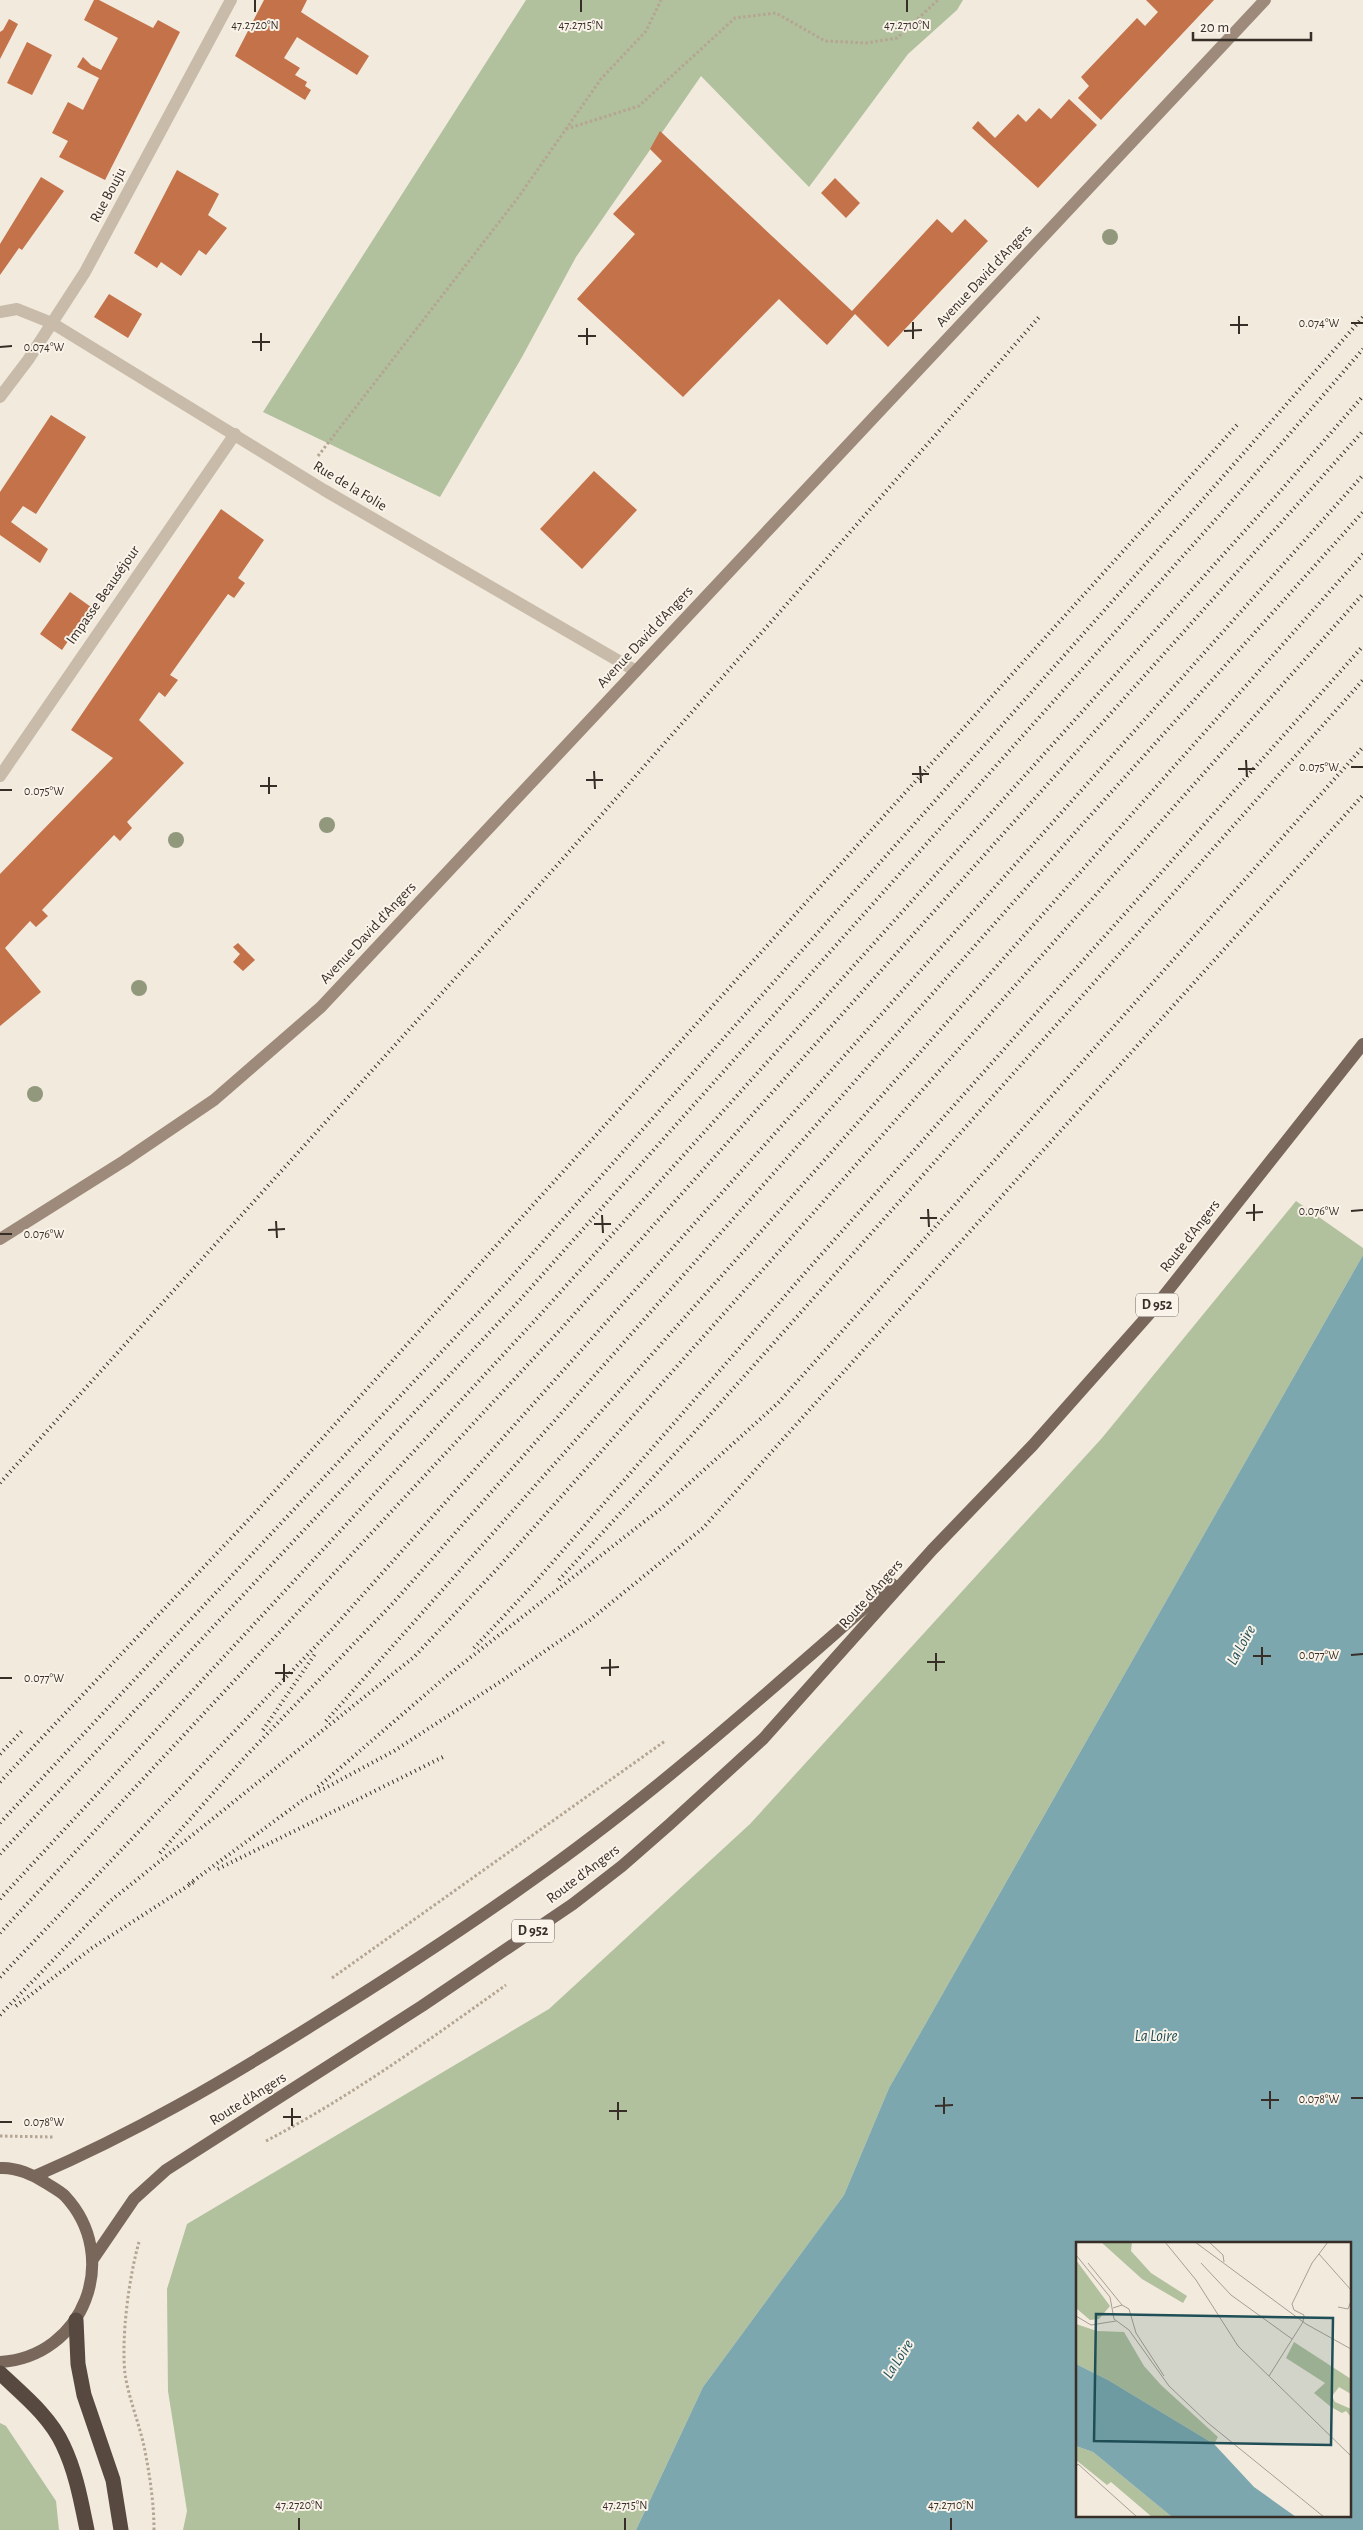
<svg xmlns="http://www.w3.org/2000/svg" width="1363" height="2530" font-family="'Alegreya Sans',sans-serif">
	<rect width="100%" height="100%" fill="#f1eadd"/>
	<g fill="#b1c09d">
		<path d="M526,0h437l-6,10 -49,44 -99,133 -108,-111 -125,181 -54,100 -82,140 -177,-85z"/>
		<path d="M1296,1201l67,47v7l-474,833 -45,107 -141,192 -67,143h-453l4,-19 -19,-120 -1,-102 20,-65 362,-215 201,-185 352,-386z"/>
		<path d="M0,2423l6,3 50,75 3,29h-59z"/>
	</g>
	<path fill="#7ca7ae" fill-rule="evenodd" d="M1363,1255v1275h-727l67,-143 141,-192 45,-107zM1077,2244h272v272h-272z"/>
	<g fill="#c37249">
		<path d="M94,0h5l54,28 5,-8 22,12 -75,148 -46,-23 9,-16 -16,-8 16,-31 15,8 16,-32 -22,-11 6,-10 8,8 10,5 17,-32 -34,-18z"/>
		<path d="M264,0h43l-6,12 68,44 -12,19 -60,-38 -13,21 16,10 -5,7 12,7 -2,4 6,4 -6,10 -70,-44z"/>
		<path d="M1146,0h68l-113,120 -23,-22 11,-12 -8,-9 56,-59 8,8 13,-14z"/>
		<path d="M9,19l9,5 -18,35v-27l3,-2z"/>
		<path d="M27,42l25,13 -20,40 -25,-12z"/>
		<path d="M1069,99l28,26 -59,63 -66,-60 6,-7 17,17 23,-24 8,8 13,-14 12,11z"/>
		<path d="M660,131l192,180 85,-92 15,14 13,-14 23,22 -100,106 -33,-33 -28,31 -48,-46 -96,98 -106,-98 58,-65 -22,-20 49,-53 -12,-12z"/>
		<path d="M177,170l42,24 -11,21 19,13 -21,27 -7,-5 -18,26 -20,-14 -4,6 -23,-15z"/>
		<path d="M41,177l23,14 -42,59 -3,-2 -19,27v-31z"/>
		<path d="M835,178l25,25 -14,15 -25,-25z"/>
		<path d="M109,294l33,20 -14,24 -34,-21z"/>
		<path d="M51,415l35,22 -50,77 -13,-8 -12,16 37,27 -8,14 -40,-28v-43z"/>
		<path d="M594,471l43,39 -55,59 -42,-40z"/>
		<path d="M221,509l43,31 -26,38 7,5 -11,15 -6,-4 -58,81 8,5 -13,17 -6,-5 -20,28 45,43 -57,59 5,6 -12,13 -6,-6 -72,75 6,6 -12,11 -6,-6 -25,27 36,44 -41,34v-152l113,-116 -42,-28z"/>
		<path d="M70,592l21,15 -29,43 -22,-16z"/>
		<path d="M238,943l17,17 -12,11 -10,-9 7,-8 -7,-7z"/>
	</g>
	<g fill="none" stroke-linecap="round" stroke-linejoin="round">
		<g stroke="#b5a593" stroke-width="3" stroke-dasharray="2.5 2.5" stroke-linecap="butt">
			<path d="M566,129l73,-23 96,-88 41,-5 49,28 41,2 31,-5 41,-38"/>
			<path d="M318,456l199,-257 84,-120 45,-48 15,-31"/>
			<path d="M332,1978l333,-237"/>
			<path d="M0,2136l53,1"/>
			<path d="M266,2141c84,-44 163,-101 240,-156"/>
			<path d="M139,2242c-10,35 -18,95 -14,132 4,26 15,51 20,77 5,26 9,53 9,79"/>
		</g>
		<g stroke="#c9bba9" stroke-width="12">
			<path d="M0,312l17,-3 35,14 272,167 312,181"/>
			<path d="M0,397l28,-37 57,-88 146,-272"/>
			<path d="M0,776l235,-342"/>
		</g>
		<path stroke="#9d8a7a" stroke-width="12" d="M0,1239l124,-78 90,-61 107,-93 944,-1007"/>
		<g stroke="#78675a" stroke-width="12">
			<path d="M0,2168c16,-1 34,7 46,15 6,4 14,8 19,13 57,61 19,161 -65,166"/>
			<path d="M35,2176c100,-43 190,-96 281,-153 79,-49 157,-100 232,-154 121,-87 232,-188 344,-285"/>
			<path d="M93,2259l41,-60 32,-29 256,-164 151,-102 49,-38 48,-42 93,-85 169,-189 101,-105 118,-133 212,-268"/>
		</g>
		<g stroke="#574940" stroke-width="15">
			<path d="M76,2320l2,44 6,31 29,85 8,50"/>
			<path d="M0,2373c22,21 50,43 63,72 13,27 18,56 24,85"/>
		</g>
		<g stroke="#372e28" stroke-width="4" stroke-dasharray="1 4" stroke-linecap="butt">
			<path d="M0,1483l560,-621 480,-546"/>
			<path d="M559,1580l132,-144 672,-756"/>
			<path d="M474,1648l57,-61 280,-321 552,-620"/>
			<path d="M326,1721l1037,-1167"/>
			<path d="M263,1730l52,-76"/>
			<path d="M0,1754l24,-25"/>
			<path d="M0,1782l254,-268 983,-1089"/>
			<path d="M318,1787l130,-112 215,-168 115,-104 585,-656"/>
			<path d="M0,1823l508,-542 697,-784 158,-180"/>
			<path d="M160,1853l85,-96 149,-155 686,-775 283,-315"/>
			<path d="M0,1854l518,-552 706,-792 139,-161"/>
			<path d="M218,1869l225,-112"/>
			<path d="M189,1884l114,-84 91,-49 106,-69 90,-62 113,-92 660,-733"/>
			<path d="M0,1899l538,-582 738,-821 87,-100"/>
			<path d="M0,1933l560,-603 803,-899"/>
			<path d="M0,1977l334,-350 1029,-1152"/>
			<path d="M16,2006l76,-58 102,-66"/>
			<path d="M0,2015l109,-113 305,-245 82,-87 867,-976"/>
		</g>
	</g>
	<g fill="#91987c">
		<circle cx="1110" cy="237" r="8"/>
		<circle cx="327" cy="825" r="8"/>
		<circle cx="176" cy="840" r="8"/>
		<circle cx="139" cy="988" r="8"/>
		<circle cx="35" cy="1094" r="8"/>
	</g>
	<path fill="none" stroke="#372e28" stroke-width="2" d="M255,0v12M581,0v12M907,0v12M1239,316v18M913,322v17M1351,323h12M1230,325h18M587,328v17M904,331l18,-1M261,333v18M578,336h18M252,342h18M0,347l12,-1M1246,760l1,17M920,766l1,17M1351,767h12M1238,769h17M594,771l1,18M912,774h17M269,777v17M586,780h17M260,786h17M0,790h12M1254,1204v17M928,1209l1,18M1351,1211l12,-1M1246,1213l17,-1M602,1215l1,18M920,1218h17M276,1221l1,17M594,1224h17M268,1230l17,-1M0,1234h12M1262,1647v18M936,1653v18M1351,1655l12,-1M1253,1656h18M610,1659v17M927,1662h18M284,1664v18M601,1668l18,-1M275,1673h18M0,1678h12M1270,2091v18M944,2097v17M1351,2098h12M1261,2100h18M618,2102v18M935,2106l18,-1M292,2108v18M609,2111h18M283,2117h18M0,2122h12M299,2518v12M625,2518v12M951,2518v12"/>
	<g text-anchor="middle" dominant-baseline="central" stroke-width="4" stroke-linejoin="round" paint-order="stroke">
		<g fill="#f9f3e9" stroke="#716962" stroke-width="1">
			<rect x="1136" y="1293.5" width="42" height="23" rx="4"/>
			<rect x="512" y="1919.5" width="42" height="23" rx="4"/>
		</g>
		<g font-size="14" font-weight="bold" fill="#372e28">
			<text x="1157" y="1305">D 952</text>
			<text x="533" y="1931">D 952</text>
		</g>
		<g font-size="15" fill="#372e28" stroke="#f9f3e9">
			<text transform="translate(108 195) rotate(-62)">Rue Bouju</text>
			<text transform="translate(984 276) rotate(-47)">Avenue David d'Angers</text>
			<text transform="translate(350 486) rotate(31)">Rue de la Folie</text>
			<text transform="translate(103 595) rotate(-55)">Impasse Beauséjour</text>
			<text transform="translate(645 637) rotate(-47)">Avenue David d'Angers</text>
			<text transform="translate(368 933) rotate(-47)">Avenue David d'Angers</text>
			<text transform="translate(1190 1236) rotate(-52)">Route d'Angers</text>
			<text transform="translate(871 1594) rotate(-48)">Route d'Angers</text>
			<text transform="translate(583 1874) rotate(-37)">Route d'Angers</text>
			<text transform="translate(248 2099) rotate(-32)">Route d'Angers</text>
		</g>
		<g font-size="16" font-style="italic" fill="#1f4e57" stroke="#f9f3e9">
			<text transform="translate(1241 1645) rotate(-61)">La Loire</text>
			<text x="1156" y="2036">La Loire</text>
			<text transform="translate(898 2359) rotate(-57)">La Loire</text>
		</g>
	</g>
	<g transform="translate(1076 2242)">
		<rect width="275" height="275" fill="#f1eadd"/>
		<path d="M25,0h31l-1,9 20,22 36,23 -4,7 -41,-24zM0,18l34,46 -11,13 -9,1 -14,-12zM0,82l21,7 27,1 20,34 17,19 57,52 -4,7 -106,-64 -32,-16zM218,100l57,37v15l-12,-7 -7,9 3,6 16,7v8l-5,-6 -4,2 -11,-6 -17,-14 11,-10 -39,-25zM0,204l17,6 79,65h-20l-41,-35 -4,3 -31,-25z" fill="#b1c09d"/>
		<path d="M0,122l32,16 106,64 40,43 42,30h-124l-79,-65 -17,-6z" fill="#7ca7ae"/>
		<path fill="none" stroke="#a79f95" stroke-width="1" d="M89,0l31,38 42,66 113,110M119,0l111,82 45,25M133,0l14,13 1,7M243,12l32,36M0,13l34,42 4,22 15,11 40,56 39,37 116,94M12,21l34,42M125,21l30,32 61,44M262,65l10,2 3,-8M37,66l9,-3 7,4 7,24 28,43M0,74l15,9 25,-4M193,134l34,-54 1,-7 -10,-5 -2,-6 20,-41 16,-21M0,225l2,-3 59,53"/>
		<path fill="#1f4e57" fill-opacity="0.15" stroke="#1f4e57" stroke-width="2.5" d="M20,72l237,4 -2,127 -237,-4z"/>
		<rect width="275" height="275" fill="none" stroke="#372e28" stroke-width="2.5"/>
	</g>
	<g font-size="12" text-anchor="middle" fill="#372e28" stroke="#f9f3e9" stroke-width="4" stroke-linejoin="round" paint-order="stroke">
		<text x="255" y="29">47.2720°N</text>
		<text x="581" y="29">47.2715°N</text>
		<text x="907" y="29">47.2710°N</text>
		<text x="1319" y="327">0.074°W</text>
		<text x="44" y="351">0.074°W</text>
		<text x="1319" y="771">0.075°W</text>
		<text x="44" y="795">0.075°W</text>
		<text x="1319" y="1215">0.076°W</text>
		<text x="44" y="1238">0.076°W</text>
		<text x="1319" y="1659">0.077°W</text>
		<text x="44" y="1682">0.077°W</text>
		<text x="1319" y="2103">0.078°W</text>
		<text x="44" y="2126">0.078°W</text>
		<text x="299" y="2509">47.2720°N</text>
		<text x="625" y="2509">47.2715°N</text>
		<text x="951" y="2509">47.2710°N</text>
	</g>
	<path d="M1193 32v8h118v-8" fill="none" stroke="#372e28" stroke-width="2.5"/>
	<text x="1200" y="32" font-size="15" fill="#372e28" stroke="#f9f3e9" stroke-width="4" paint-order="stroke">20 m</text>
</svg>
